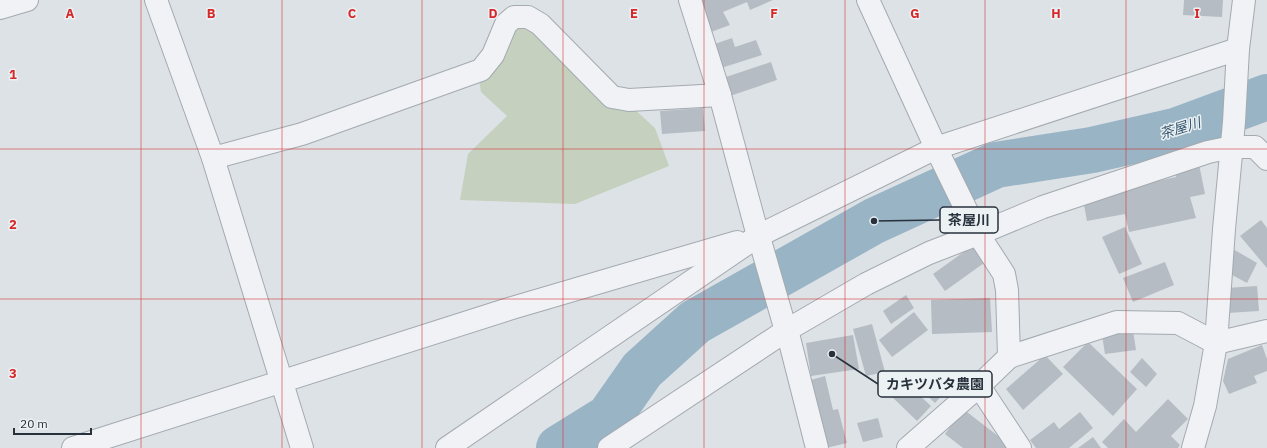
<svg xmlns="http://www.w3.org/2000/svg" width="1267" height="448" font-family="'IBM Plex Sans','Noto Sans JP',sans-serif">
	<rect width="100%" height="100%" fill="#dde2e6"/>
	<path fill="#c5d0bf" d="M526,23l106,84 23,21 14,38 -94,38 -115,-4 8,-46 39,-38 -26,-24 -2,-13 30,-50z"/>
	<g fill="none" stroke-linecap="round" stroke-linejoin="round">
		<path stroke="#99b4c5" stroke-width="46" d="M559,448l50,-31 33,-47 53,-48 179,-101 122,-56 96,-15 83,-19 92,-34"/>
	</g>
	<g fill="#b5bcc3">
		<path d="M701,0h72l-23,10 -3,-8 -24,10 7,13 -19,7z"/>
		<path d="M1184,0h39l-1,17 -39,-2z"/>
		<path d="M732,38l3,9 21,-7 6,15 -41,13 -9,-23z"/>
		<path d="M771,62l6,18 -47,16 -7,-18z"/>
		<path d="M703,108l2,23 -43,3 -2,-23z"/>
		<path d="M1199,164l6,30 -15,3 6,21 -67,14 -4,-18 -38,7 -4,-21 37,-11 56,-12 -1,-7z"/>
		<path d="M1261,220l6,8v40l-27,-32z"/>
		<path d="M1125,227l17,37 -23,10 -17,-37z"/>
		<path d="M972,246l12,17 -39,28 -12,-17z"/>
		<path d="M1233,249l24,14 -10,20 -24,-13z"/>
		<path d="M1165,262l9,23 -41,17 -10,-24z"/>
		<path d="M1257,286l2,25 -32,2 -1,-25z"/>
		<path d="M906,295l8,13 -23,16 -8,-13z"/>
		<path d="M990,298l2,34 -60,2 -1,-34z"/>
		<path d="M914,312l14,18 -36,27 -13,-17z"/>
		<path d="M872,324l13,48 -19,4 -13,-47z"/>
		<path d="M1133,331l3,19 -31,4 -3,-19z"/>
		<path d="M853,335l6,34 -48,7 -5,-33z"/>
		<path d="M1088,342l49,47 -24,27 -50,-49z"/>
		<path d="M1262,345l5,14v12l-13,5 3,7 -28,11 -6,-13 5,-22z"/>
		<path d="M1045,355l18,19 -40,36 -17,-21z"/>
		<path d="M1142,358l15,16 -11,13 -16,-15z"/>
		<path d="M932,375l16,14 -13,14 -15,-14z"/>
		<path d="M825,376l8,34 5,-1 9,34 -21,5 -19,-67z"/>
		<path d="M900,377l31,29 -14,15 -31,-30z"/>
		<path d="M1168,399l20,20 -17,17 9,9 -2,3h-70l-6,-6 22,-23 12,13z"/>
		<path d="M963,409l48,37 -2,2h-46l-18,-14z"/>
		<path d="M1080,412l13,16 -24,20h-33l-6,-8 24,-18 5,7z"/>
		<path d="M878,418l5,19 -20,5 -6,-19z"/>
		<path d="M1093,437l8,11h-23z"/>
	</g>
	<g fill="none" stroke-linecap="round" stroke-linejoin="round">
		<g stroke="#a3aab0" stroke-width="24">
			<g id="minor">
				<path d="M156,0l57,158 89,290"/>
				<path d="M690,0l30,95 38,141 3,8 23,80 3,6 30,118"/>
				<path d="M868,0l68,148 42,86 26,40 3,16 2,67"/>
				<path d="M0,8l27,-8"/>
				<path d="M213,158l89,-24 179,-64 12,-15 13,-31 8,-7h14l12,7 72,73 17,3 91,-5"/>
				<path d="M979,386l41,62"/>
				<path d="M73,448l439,-140 225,-66"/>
				<path d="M447,448l311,-212 178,-88 302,-99"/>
				<path d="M609,448l178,-118 79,-46 63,-31 49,-19 65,-27 165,-55 24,-5h23l12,12"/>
				<path d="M908,448l71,-62 30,-29 108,-35 61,1 38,20 51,-12"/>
				<path d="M1193,448l12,-42 11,-63 8,-114 10,-107 4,-73 6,-49"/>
			</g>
		</g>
		<use href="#minor" stroke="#f0f2f5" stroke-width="22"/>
	</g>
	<path fill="none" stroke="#d62828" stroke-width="1" stroke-opacity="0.55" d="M141,0v448M282,0v448M422,0v448M563,0v448M704,0v448M845,0v448M985,0v448M1126,0v448M0,149h1267M0,299h1267"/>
	<g text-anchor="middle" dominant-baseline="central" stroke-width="3" stroke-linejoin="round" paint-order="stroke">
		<g font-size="14" font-style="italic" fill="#33556e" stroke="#ecf1f4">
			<text transform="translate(1180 128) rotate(-17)">茶屋川</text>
		</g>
	</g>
	<g font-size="13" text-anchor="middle" font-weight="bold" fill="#d62828" stroke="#ecf1f4" stroke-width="3" stroke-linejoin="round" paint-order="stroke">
		<text x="70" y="18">A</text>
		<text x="211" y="18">B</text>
		<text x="352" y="18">C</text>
		<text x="493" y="18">D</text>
		<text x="634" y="18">E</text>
		<text x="774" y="18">F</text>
		<text x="915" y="18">G</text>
		<text x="1056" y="18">H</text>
		<text x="1197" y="18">I</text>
		<text x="13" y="79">1</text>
		<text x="13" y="229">2</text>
		<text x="13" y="378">3</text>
	</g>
	<path fill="none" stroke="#27323c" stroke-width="1.5" d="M874 221L940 220M832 354L878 384"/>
	<g fill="#27323c" stroke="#ecf1f4" stroke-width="1.5">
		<circle cx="874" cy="221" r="4"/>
		<circle cx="832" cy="354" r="4"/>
	</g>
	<g fill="#ecf1f4" stroke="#27323c" stroke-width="1.5">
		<rect x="940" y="207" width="58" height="26" rx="4"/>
		<rect x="878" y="371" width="114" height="26" rx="4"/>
	</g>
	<g font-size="14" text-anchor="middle" font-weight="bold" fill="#27323c">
		<text x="969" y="225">茶屋川</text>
		<text x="935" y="389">カキツバタ農園</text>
	</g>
	<path d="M14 428v6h77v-6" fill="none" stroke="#27323c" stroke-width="2"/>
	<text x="20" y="428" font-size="12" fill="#27323c" stroke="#ecf1f4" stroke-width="3" paint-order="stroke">20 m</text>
</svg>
